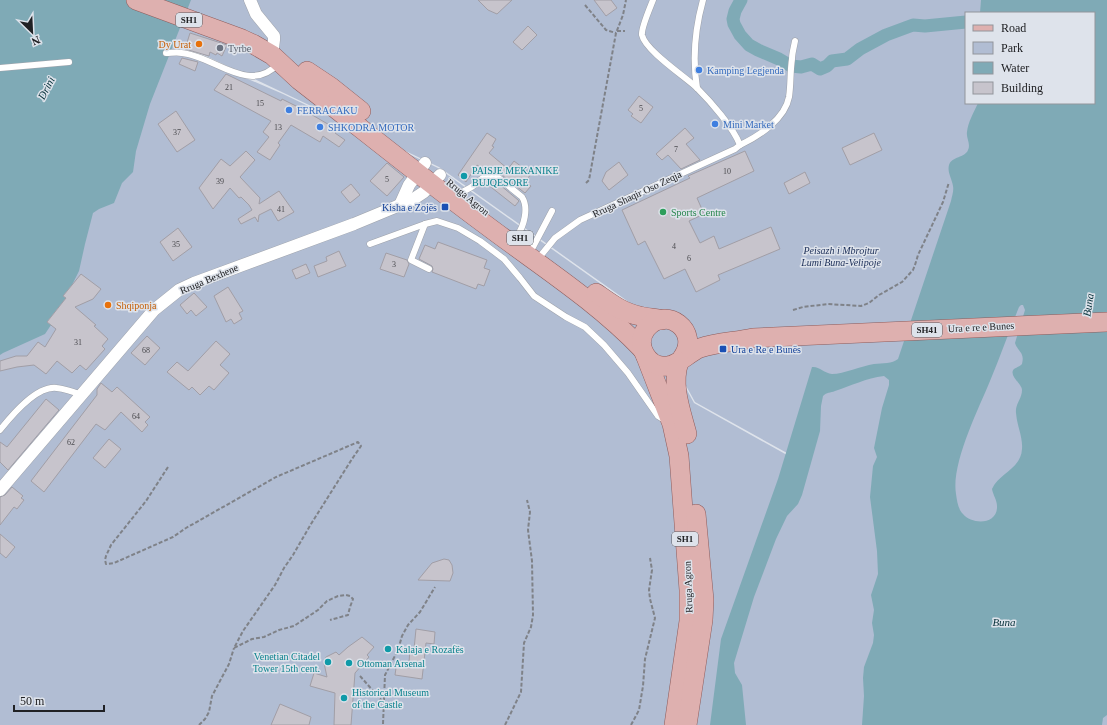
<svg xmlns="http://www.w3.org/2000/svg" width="1107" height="725" font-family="'Times New Roman',serif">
	<rect width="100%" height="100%" fill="#dee3eb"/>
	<path fill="#b1bdd3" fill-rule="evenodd" d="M0,0h1107v725h-1107v-475l164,-207 119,51 155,74 205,146 4,1 -208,-148 -277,-132zM966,13h128v90h-128zM668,355h1l26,47 92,51v2l-93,-52z"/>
	<g fill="#7faab6" fill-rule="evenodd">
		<path d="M0,0h191l-41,104 -14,47 -3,21 -11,11 -8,20 -15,6 -6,4 -8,31 -6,27 -7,14 -9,11 3,2 -19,24 4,3 -6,9 -42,19 -3,2z"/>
		<path d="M981,0h126v715l-4,3 -1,7h-240l2,-29 -1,-18 1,-11 9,-24 1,-8 -2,-12 2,-13 -3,-15 7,-21 -1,-23 -7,-54 3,-31 4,-9 -3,-9 8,-40 7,-23v-5l-5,-4c-18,2 -33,10 -49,15 -5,2 -8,1 -12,5l-2,10 -1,25 -18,64 -4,9 -11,12 -11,23 -22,58 -20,66 1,10 7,12 4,40h-36l11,-86 57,-160 34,-112c7,-1 12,6 20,7 12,0 29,-8 42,-10 9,-1 18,0 24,-5l53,-158c1,-5 3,-10 2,-15 -1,-7 -6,-14 -4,-21 3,-9 16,-7 19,-15 3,-6 -2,-12 -1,-18 1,-10 7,-20 11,-29h116v-90h-114zM1021,305h2l2,5 -10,33c3,9 10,9 7,21 -2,3 -6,3 -8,5 -6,6 8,15 8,21 0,9 -7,14 -6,23 1,13 7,24 6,36 -1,20 -23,24 -30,40 1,6 5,11 5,17 1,19 -25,19 -34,8 -5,-5 -6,-13 -7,-20 -5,-30 22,-84 34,-113 10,-24 19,-49 29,-74z"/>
	</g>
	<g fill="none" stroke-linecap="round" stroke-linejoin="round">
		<path stroke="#7faab6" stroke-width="13" d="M741,0l-6,11 -2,8 1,5 6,11 9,10 9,5 21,9 12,7 10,1 11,-3 8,5 7,-3 5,-5 15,-2 13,-10 26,-14 27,-10 12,1 41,-4"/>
	</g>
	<g fill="#c7c4cc" stroke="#a19ea6">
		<path d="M478,0h34l-15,14 -9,-4z"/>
		<path d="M594,0h17l6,8 -11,8z"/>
		<path d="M528,26l9,9 -15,15 -9,-8z"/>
		<path d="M190,33l28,9 9,3 -5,11 -5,-3 -1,2 -6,-3 -1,4 -24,-7z"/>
		<path d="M182,58l16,4 -3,9 -16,-7z"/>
		<path d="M226,74l55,27 1,-2 20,10 36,21 -3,3 10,7 -6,7 -16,-11 -3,6 -29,-17 -13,18 2,2 -10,15 -13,-8 12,-15 -6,-5 8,-11 -57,-31z"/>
		<path d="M639,96l14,11 -12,16 -10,-7 2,-2 -5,-4z"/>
		<path d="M176,111l19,29 -18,12 -19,-28z"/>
		<path d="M685,128l9,10 -8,6 14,16 -19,9 -13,-14 -6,5 -6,-6z"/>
		<path d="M487,133l9,6 -4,7 2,1 -5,6 19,16 6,-8 17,13 -6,8 6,4 -6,7 -27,-21 -12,-1 -9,-6 -11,17 -8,-7z"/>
		<path d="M874,133l8,17 -32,15 -8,-17z"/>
		<path d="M246,151l9,9 -15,17 20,21 -1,6 20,-13 15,21 -16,9 -7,-12 -12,6 -1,7 -3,-5 -14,7 -3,-5 14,-9 -3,-5 -8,-8 -2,1 -9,-10 -17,21 -14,-21 22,-29 9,7z"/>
		<path d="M745,151l9,20 -57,27 7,16 -15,7 11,22 14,-7 5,13 52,-22 9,22 -62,26 2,5 -24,12 -11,-23 -21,10 -19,-38 -7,4 -16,-35 68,-32 -2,-2z"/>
		<path d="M619,162l9,13 -19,15 -7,-9 4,-9z"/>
		<path d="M387,163l17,14 -17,19 -17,-15z"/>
		<path d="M805,172l5,11 -21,11 -5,-11z"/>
		<path d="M493,179l25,21 1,1 -4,5 -28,-22 4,-4z"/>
		<path d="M351,184l9,11 -10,8 -9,-11z"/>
		<path d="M178,228l14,19 -19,14 -13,-19z"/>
		<path d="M438,242l49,18 -3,8 6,2 -6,16 -6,-2 -2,5 -44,-17 1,-3 -1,-3 -13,-7 6,-14 10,4z"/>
		<path d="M339,251l7,15 -28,11 -4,-11 13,-5 -1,-4z"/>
		<path d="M386,253l21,7 2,4 -5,13 -24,-8z"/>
		<path d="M306,264l4,9 -14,6 -4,-9z"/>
		<path d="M81,274l20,15 -8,10 -18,8 21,18 -2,1 14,13 -6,7 3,3 -19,21 -6,-5 -8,8 -15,-12 -11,13 -12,-9 -17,2 -17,4v-10l16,-5h11l11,-14 7,5 11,-18 -9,-7 19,-24 -3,-2z"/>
		<path d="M228,287l15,24 -4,2 3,6 -8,5 -3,-5 -5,3 -12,-26z"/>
		<path d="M194,293l13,14 -11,9 -5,-6 -4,4 -7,-9z"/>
		<path d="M147,336l13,12 -15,17 -14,-12z"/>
		<path d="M216,341l14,13 -10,11 9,8 -15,17 -5,-4 -9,9 -8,-8 -3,3 -22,-18 10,-10 11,9z"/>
		<path d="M101,383l11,9 5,-5 33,30 -5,5 3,3 -6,7 -21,-20 -16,18 -9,-6 -52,68 -13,-11 66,-86v-6z"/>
		<path d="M46,399l13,11 -51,60 -8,-8v-20l7,5z"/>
		<path d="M109,439l12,10 -16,19 -12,-10z"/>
		<path d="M12,487l11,9 -2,2 3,2 -7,9 -3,-2 -14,18v-28l5,-2z"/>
		<path d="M0,534l15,13 -9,11 -6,-5z"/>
		<path d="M444,559l5,1 3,5 1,8 -3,8 -32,-1 14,-17z"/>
		<path d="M416,629l19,3 -1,12 -8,-1 -4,36 -27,-4 2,-14 12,2 1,-15 4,1z"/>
		<path d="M362,637l12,10 -7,8 2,2 -14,16 -4,52h-17l1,-32 -25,-7 4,-13 13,4 -3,-14 2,-6 10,-5 3,3 9,-8z"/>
		<path d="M280,704l31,13 -2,8h-38z"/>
	</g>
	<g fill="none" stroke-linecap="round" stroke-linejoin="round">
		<g stroke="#9fa3ab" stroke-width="7">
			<g id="lane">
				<path d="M166,53c5,0 11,-1 16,0 32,3 67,42 96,11"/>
				<path d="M0,68l69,-6"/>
				<path d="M697,88c-5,-31 -2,-59 6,-88"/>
				<path d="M740,145c19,-9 45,-26 49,-48 2,-13 1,-25 3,-38 0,-6 2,-12 3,-18"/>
				<path d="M461,193c4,-3 8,-4 12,-7 7,-5 11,-12 22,-11l27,22c7,11 2,29 -5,39"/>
				<path d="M425,224l-14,36 18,9"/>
				<path d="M370,244l55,-20 12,-3 21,7 22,13 24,18 16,19 14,18 32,21 19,10 19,18 24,28 30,43 8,5"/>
				<path d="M533,247l19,-36"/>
				<path d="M542,254l13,-16 25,-18 155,-71 5,-4c-7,-18 -29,-43 -44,-58 -12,-11 -51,-37 -54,-52 -1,-7 8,-27 11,-35"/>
				<path d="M0,430c12,-15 37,-45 57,-42 8,1 17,4 25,7"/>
			</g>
		</g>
		<g stroke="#9fa3ab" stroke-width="13">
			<g id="street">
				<path d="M250,0l6,14 18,22v4l-2,15"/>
				<path d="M400,205l9,-20 16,-22"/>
				<path d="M0,490l154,-180 25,-20 15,-7 160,-59 58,-24 12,-8 16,-17"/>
			</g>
		</g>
		<g stroke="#8d5c5c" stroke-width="20">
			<g id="primary">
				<path d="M136,0l106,39 11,5 19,11 27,25c62,48 123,98 187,145 53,40 110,76 156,124"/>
				<path d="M307,71l24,16 30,24"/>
				<path d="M596,293c13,9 27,20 44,23 7,2 15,2 22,4"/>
				<path d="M646,357l26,67 7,32 10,134v31l-15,104"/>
				<path d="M682,358c20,-27 -17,-54 -36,-29 -12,16 2,40 22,37 12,-2 20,-13 32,-18 17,-6 35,-6 53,-10l354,-16"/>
				<path d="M679,362c-8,23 2,49 8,72"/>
				<path d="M687,725l16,-105 1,-20 -8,-86"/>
			</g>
		</g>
		<g stroke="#7f8288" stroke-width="2" stroke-dasharray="4 2" stroke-linecap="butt">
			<path d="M585,5l21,25 10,3"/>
			<path d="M617,31h8"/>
			<path d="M586,183l3,-3 27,-147 7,-18 3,-15"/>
			<path d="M793,310l10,-3 25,-3 33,2 8,-3 10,-8 23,-13 11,-12 2,-5 3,-10 25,-53 6,-20"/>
			<path d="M168,467l-22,34 -35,44 -5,11 -1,4 1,4 8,-1 59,-26 13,-9 90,-51 82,-35 3,4 -9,13 -41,65 -18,31 -9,13 -9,17 -32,46 -9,17 18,-9 12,-2 15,-7 15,-4 24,-16 9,-9 11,-5 8,-1 4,1 3,3 -3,8 -2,8 -18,5"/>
			<path d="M360,676l23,26"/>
			<path d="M383,724l2,-49 13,-25 4,-14 6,-11 12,-13 15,-25"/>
			<path d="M199,725l6,-6 4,-7 3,-16 17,-32 5,-16"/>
			<path d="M505,725l16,-33 3,-49 7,-16 2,-12 -1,-54 -4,-31 2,-18 -3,-12"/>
			<path d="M631,725l8,-15 4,-24 2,-27 10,-41 -5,-19 -1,-9 3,-20 -2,-12"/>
		</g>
		<use href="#lane" stroke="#fff" stroke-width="6"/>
		<use href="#street" stroke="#fff" stroke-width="12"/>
		<use href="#primary" stroke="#deb0af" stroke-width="19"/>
	</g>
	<g fill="#e8710a" stroke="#dee3eb" stroke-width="1.5">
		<circle cx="199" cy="44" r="4"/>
		<circle cx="108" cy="305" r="4"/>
	</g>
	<circle fill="#6b7280" stroke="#dee3eb" stroke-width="1.5" cx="220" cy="48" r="4"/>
	<g fill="#3f7fe0" stroke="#dee3eb" stroke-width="1.5">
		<circle cx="699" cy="70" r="4"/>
		<circle cx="289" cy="110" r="4"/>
		<circle cx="715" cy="124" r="4"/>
		<circle cx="320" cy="127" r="4"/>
	</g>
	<g fill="#0f9aa8" stroke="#dee3eb" stroke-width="1.5">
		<circle cx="464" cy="176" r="4"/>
		<circle cx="388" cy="649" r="4"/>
		<circle cx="328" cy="662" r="4"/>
		<circle cx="349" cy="663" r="4"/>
		<circle cx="344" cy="698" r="4"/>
	</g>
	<g fill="#1a4fb4" stroke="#dee3eb" stroke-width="1.5">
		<rect x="441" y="203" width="8" height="8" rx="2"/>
		<rect x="719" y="345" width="8" height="8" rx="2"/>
	</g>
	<circle fill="#2e9e5b" stroke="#dee3eb" stroke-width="1.5" cx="663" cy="212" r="4"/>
	<g text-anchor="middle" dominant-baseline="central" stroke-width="3" stroke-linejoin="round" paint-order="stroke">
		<g font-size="8" fill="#4a4a4e">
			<text x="229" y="87">21</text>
			<text x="260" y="103">15</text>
			<text x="641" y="108">5</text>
			<text x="278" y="127">13</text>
			<text x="177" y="132">37</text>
			<text x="676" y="149">7</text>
			<text x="727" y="171">10</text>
			<text x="387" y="179">5</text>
			<text x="220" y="181">39</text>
			<text x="281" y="209">41</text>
			<text x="176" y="244">35</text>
			<text x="674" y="246">4</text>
			<text x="689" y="258">6</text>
			<text x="394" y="264">3</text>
			<text x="78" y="342">31</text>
			<text x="146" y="350">68</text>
			<text x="136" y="416">64</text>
			<text x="71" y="442">62</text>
		</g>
		<g fill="#dee3eb" stroke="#595b60" stroke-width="1">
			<rect x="176" y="13" width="26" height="14" rx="3"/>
			<rect x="507" y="231" width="26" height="14" rx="3"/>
			<rect x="912" y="323" width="30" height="14" rx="3"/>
			<rect x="672" y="532" width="26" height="14" rx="3"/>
		</g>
		<g font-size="9" font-weight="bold" fill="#202124">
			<text x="189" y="20">SH1</text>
			<text x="520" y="238">SH1</text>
			<text x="927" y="330">SH41</text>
			<text x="685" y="539">SH1</text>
		</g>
		<g font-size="10" fill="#c56008" stroke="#dee3eb" text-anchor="end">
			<text x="191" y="44">Dy Urat</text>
			<text x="116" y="305" text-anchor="start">Shqiponja</text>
		</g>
		<g font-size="10" fill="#5b616d" stroke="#dee3eb" text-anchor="start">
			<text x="228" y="48">Tyrbe</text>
		</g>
		<g font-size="10" fill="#366cbe" stroke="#dee3eb" text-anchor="start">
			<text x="707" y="70">Kamping Legjenda</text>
			<text x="297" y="110">FERRACAKU</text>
			<text x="723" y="124">Mini Market</text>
			<text x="328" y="127">SHKODRA MOTOR</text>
		</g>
		<g font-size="10" fill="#0d838f" stroke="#dee3eb" text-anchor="start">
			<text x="472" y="170">PAISJE MEKANIKE<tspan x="472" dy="12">BUJQESORE</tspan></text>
			<text x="396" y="649">Kalaja e Rozafës</text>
			<text x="320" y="656" text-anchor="end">Venetian Citadel<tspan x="320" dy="12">Tower 15th cent.</tspan></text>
			<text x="357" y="663">Ottoman Arsenal</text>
			<text x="352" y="692">Historical Museum<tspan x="352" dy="12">of the Castle</tspan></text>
		</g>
		<g font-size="10" fill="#202124" stroke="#dee3eb">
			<text transform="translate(637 194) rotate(-25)">Rruga Shaqir Oso Zeqja</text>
			<text transform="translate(468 197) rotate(39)">Rruga Agron</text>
			<text transform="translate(209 279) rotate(-23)">Rruga Bexhene</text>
			<text transform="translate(981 327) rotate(-3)">Ura e re e Bunes</text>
			<text transform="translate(688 587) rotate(-92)">Rruga Agron</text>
		</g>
		<g font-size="10" fill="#164399" stroke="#dee3eb" text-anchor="end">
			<text x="437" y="207">Kisha e Zojës</text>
			<text x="731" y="349" text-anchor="start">Ura e Re e Bunës</text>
		</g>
		<g font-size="10" fill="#27864d" stroke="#dee3eb" text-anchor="start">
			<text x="671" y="212">Sports Centre</text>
		</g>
		<g font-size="10" font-style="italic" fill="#192c56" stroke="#dee3eb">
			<text x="841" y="250">Peisazh i Mbrojtur<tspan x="841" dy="12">Lumi Buna-Velipoje</tspan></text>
		</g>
		<g font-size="11" font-style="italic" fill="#032f38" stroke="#dee3eb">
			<text transform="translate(46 88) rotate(-62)">Drini</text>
			<text transform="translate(1088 305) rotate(-81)">Buna</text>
			<text x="1004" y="622">Buna</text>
		</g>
	</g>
	<rect x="965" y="12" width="130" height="92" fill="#dee3eb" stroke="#92959b"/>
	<rect x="973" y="25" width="20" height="6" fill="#deb0af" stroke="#92959b"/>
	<text x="1001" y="32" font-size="12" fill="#202124">Road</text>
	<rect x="973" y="42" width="20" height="12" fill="#b1bdd3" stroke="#92959b"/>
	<text x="1001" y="52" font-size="12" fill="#202124">Park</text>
	<rect x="973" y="62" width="20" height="12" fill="#7faab6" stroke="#92959b"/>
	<text x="1001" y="72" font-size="12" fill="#202124">Water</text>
	<rect x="973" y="82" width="20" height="12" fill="#c7c4cc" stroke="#92959b"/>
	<text x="1001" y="92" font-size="12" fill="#202124">Building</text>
	<g transform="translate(32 32) rotate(156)" stroke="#dee3eb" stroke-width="3" paint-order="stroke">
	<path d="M0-3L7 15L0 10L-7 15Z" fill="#202124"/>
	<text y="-6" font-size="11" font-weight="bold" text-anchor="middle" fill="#202124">N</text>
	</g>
	<path d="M14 705v6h90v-6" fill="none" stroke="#202124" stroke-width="2"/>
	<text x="20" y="705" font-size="12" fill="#202124" stroke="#dee3eb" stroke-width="3" paint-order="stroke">50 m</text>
</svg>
